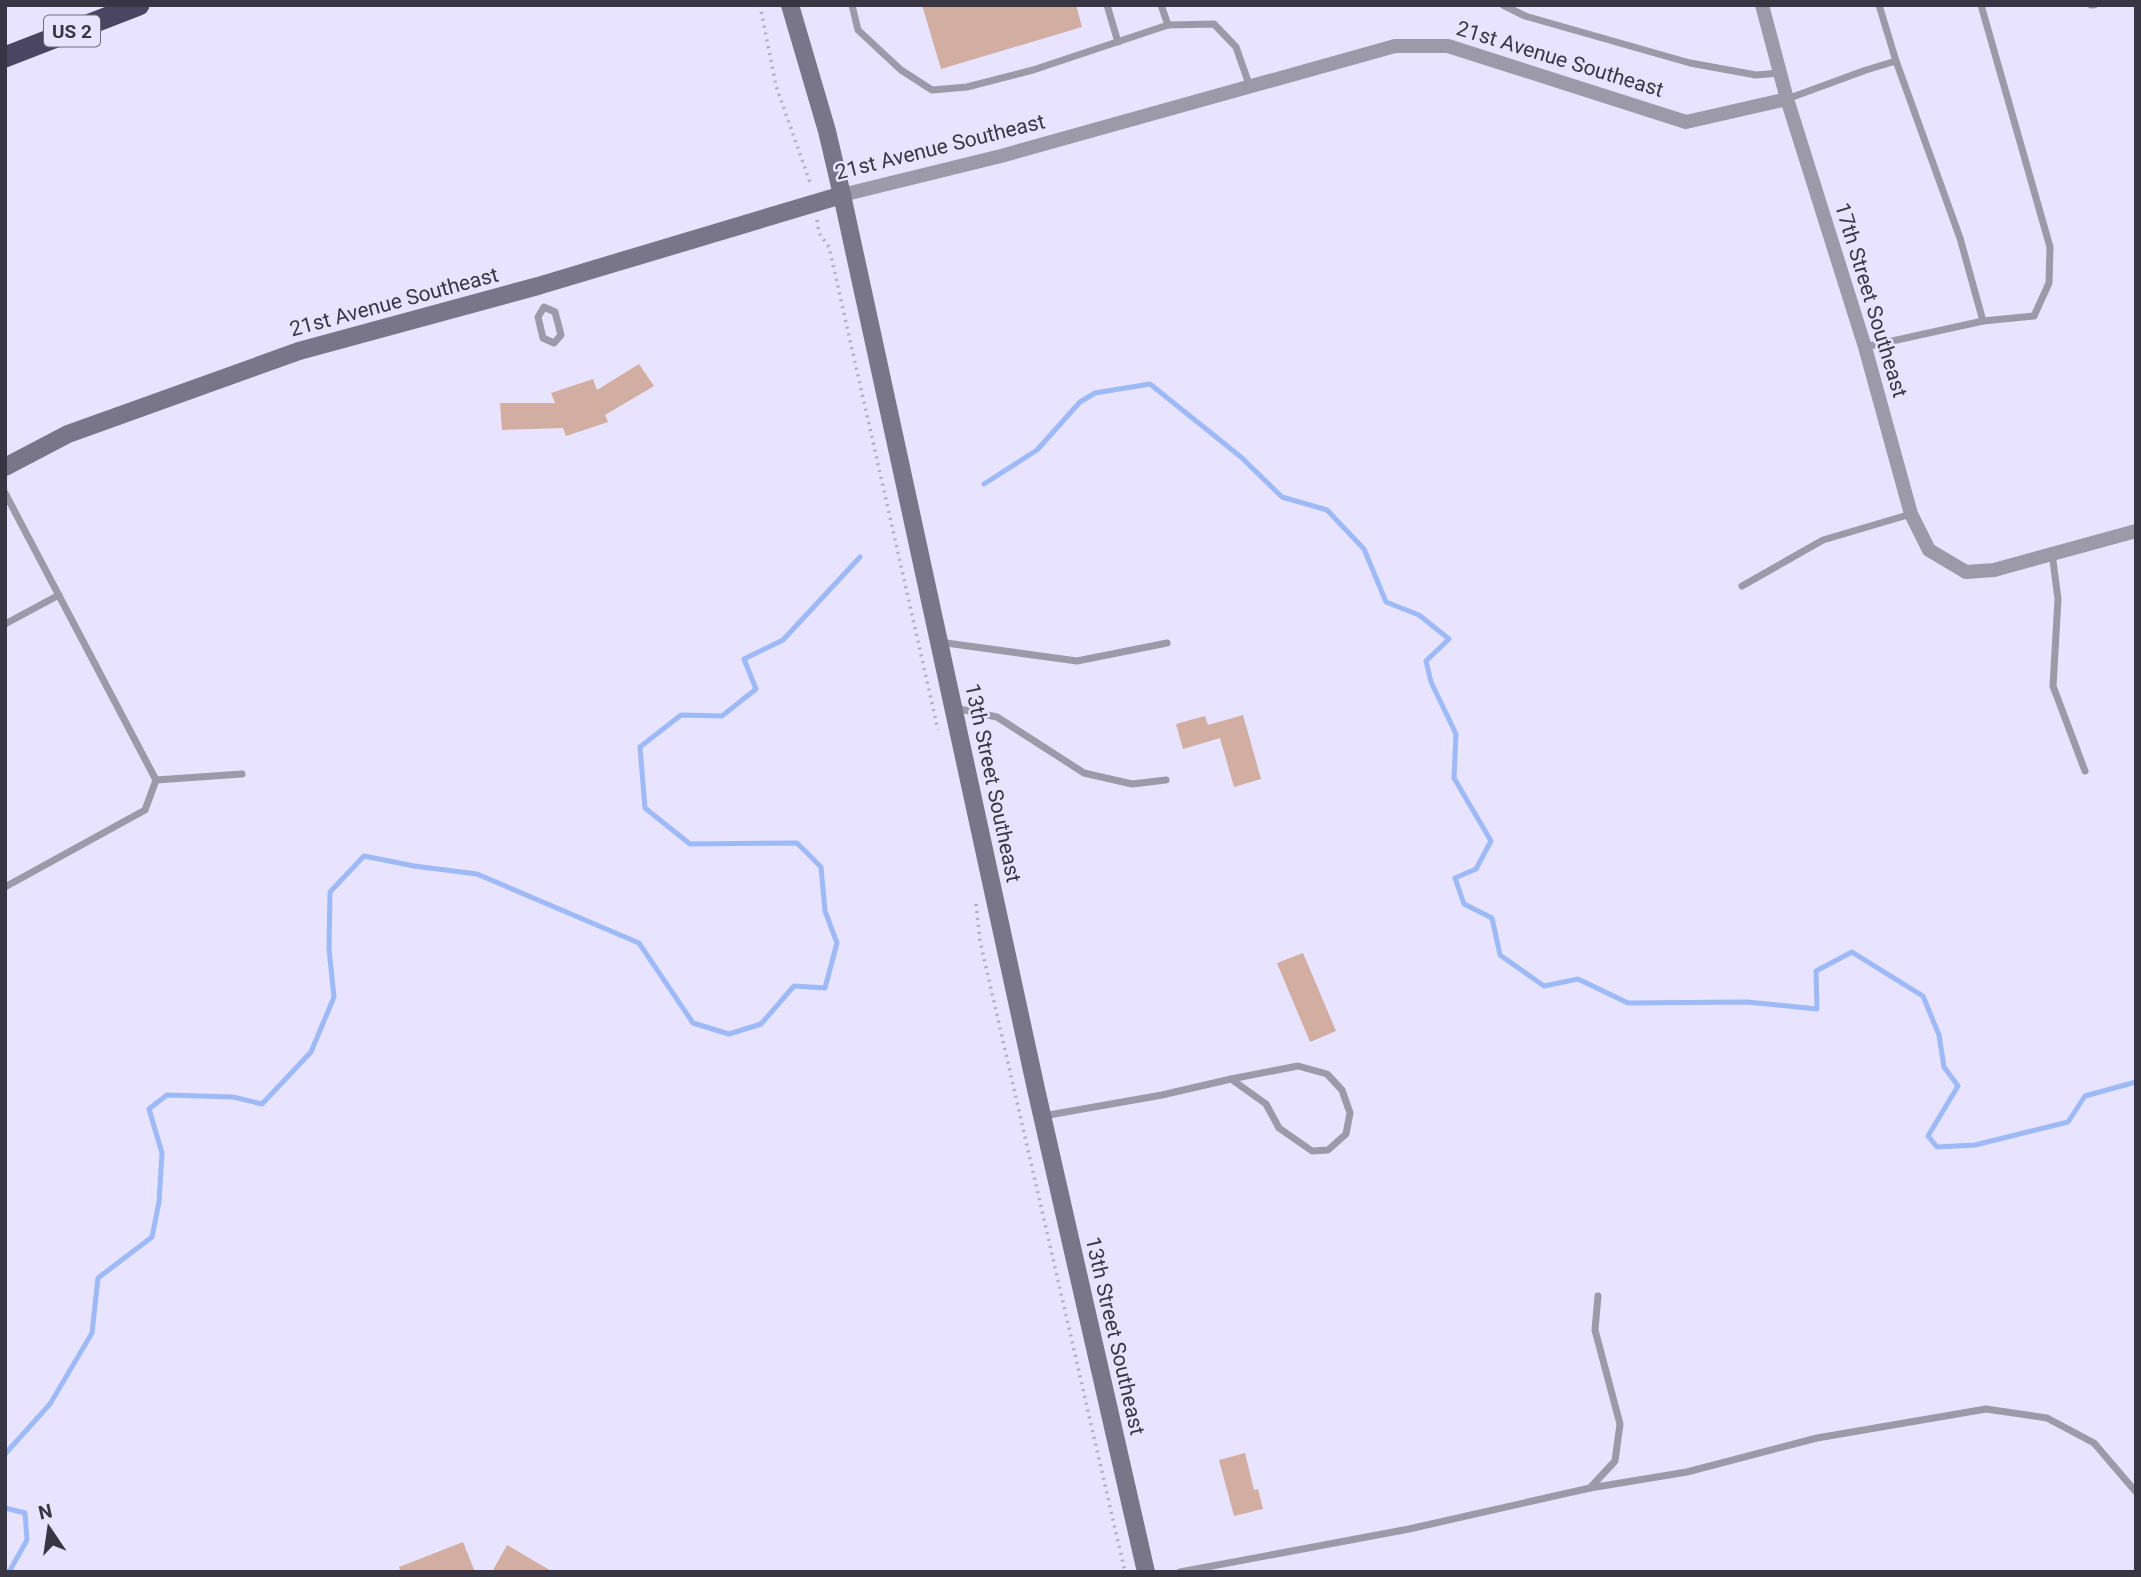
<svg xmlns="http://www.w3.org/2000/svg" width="2141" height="1577" font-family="Roboto,sans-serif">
	<rect width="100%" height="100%" fill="#e8e3fe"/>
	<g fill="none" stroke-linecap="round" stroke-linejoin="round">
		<g stroke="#9dbaf6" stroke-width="5">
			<path d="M984,484l53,-34 43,-48 15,-9 55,-9 91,73 41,40 45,13 37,39 22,53 33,13 30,24 -23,22 5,21 25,52 -2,44 37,63 -15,28 -21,9 9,26 28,14 8,37 44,31 34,-7 50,24 119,-1 70,7 -1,-38 36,-19 71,44 16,39 5,32 14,19 -30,50 9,11 38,-2 93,-23 17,-26 51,-14"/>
			<path d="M5,1454l45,-50 42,-71 6,-55 54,-41 7,-35 3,-49 -13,-44 18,-14 66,2 29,7 49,-52 23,-55 -5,-48 1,-57 34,-36 50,10 63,8 162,69 54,80 36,11 32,-10 33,-38 31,2 12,-45 -12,-32 -4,-44 -24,-24 -107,1 -45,-36 -5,-61 41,-32 41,1 34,-27 -12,-30 39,-19 77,-83"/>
			<path d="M5,1508l20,5 2,27 -18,32"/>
		</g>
	</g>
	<g fill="#d2aea2">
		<path d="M922,5h154l6,22 -141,42z"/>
		<path d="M639,364l15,22 -49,29 3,7 -42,14 -3,-8 -61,2 -2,-27h55l-4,-10 42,-14 4,11z"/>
		<path d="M1243,715l18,64 -27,8 -14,-49 -37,11 -7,-25 29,-8 3,9z"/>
		<path d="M1303,953l33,78 -26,11 -33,-79z"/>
		<path d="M1245,1453l9,37 4,-1 5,20 -29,7 -15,-56z"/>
		<path d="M463,1542l12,30h-74l-2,-5z"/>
		<path d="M507,1545l46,27h-61z"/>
	</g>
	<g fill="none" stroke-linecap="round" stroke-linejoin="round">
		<g stroke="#b0acc2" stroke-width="3.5" stroke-dasharray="2 5" stroke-linecap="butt">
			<path d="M760,5l16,81 35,99"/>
			<path d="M817,220l2,13 10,14 109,483"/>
			<path d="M976,904l4,37 145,631"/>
		</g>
		<g stroke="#9c9aa8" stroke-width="7">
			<path d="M852,5l6,25 43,40 31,20 35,-3 66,-17 135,-45 -7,-20"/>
			<path d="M1107,5l11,37"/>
			<path d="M1503,5l22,11 165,47 66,12 24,-2"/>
			<path d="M1879,5l17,56 64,177 23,83 51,-5 15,-33 1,-36 -69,-242"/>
			<path d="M2091,5h3"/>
			<path d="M1168,25l46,-1 22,23 14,40"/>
			<path d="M1787,99l79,-29 30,-9"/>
			<path d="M544,307l11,5 6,23 -7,8 -11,-5 -5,-21z"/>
			<path d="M1865,347l118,-26"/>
			<path d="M5,493l151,287 -11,30 -140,77"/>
			<path d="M2052,553l6,46 -5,87 32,85"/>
			<path d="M1742,586l81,-46 88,-26"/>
			<path d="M5,624l54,-29"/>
			<path d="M939,642l138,19 90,-18"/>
			<path d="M955,708l42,9 87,56 48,11 34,-4"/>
			<path d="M156,780l86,-6"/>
			<path d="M1298,1066l29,8 15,16 8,23 -4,21 -18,16 -16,1 -33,-23 -13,-24 -35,-25z"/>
			<path d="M1043,1116l119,-21 69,-16"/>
			<path d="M1590,1488l97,-16 130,-34 169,-29 61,9 47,25 42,49"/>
			<path d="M1180,1572l229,-43 181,-41 25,-27 5,-37 -25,-94 3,-34"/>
		</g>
		<g stroke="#9c9aa8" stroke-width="14">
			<path d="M1762,5l25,94 78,248 46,167 18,36 37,22 28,-2 142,-39"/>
			<path d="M842,195l159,-39 394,-110h53l238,76 101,-23"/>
		</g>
		<g stroke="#79768a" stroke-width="18">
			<path d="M790,5l37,126 15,64 194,894 110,483"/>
			<path d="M5,467l63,-33 231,-83 239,-65 304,-91"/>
		</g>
		<path stroke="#4a4561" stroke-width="21" d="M5,57l134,-52"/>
	</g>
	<g text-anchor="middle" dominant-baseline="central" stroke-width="5" stroke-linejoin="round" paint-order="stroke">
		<rect fill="#e8e3fe" stroke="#6d6a7b" stroke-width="2" x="44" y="15.5" width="56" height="31" rx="5"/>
		<g font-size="19" font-weight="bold" fill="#383643">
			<text x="72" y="31">US 2</text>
		</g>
		<g font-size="21" fill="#383643" stroke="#e8e3fe">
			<text transform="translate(1560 59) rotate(17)">21st Avenue Southeast</text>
			<text transform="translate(940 147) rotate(-14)">21st Avenue Southeast</text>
			<text transform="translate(1871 300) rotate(73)">17th Street Southeast</text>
			<text transform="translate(394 302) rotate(-15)">21st Avenue Southeast</text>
			<text transform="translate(993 783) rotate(78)">13th Street Southeast</text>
			<text transform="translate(1115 1336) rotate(77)">13th Street Southeast</text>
		</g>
	</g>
	<rect width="2141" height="1577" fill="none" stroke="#383643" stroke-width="14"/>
	<g transform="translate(49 1528) rotate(347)" stroke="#e8e3fe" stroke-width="5" paint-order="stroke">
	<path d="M0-5L12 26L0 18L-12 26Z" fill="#383643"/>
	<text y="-10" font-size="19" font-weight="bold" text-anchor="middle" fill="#383643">N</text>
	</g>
</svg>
